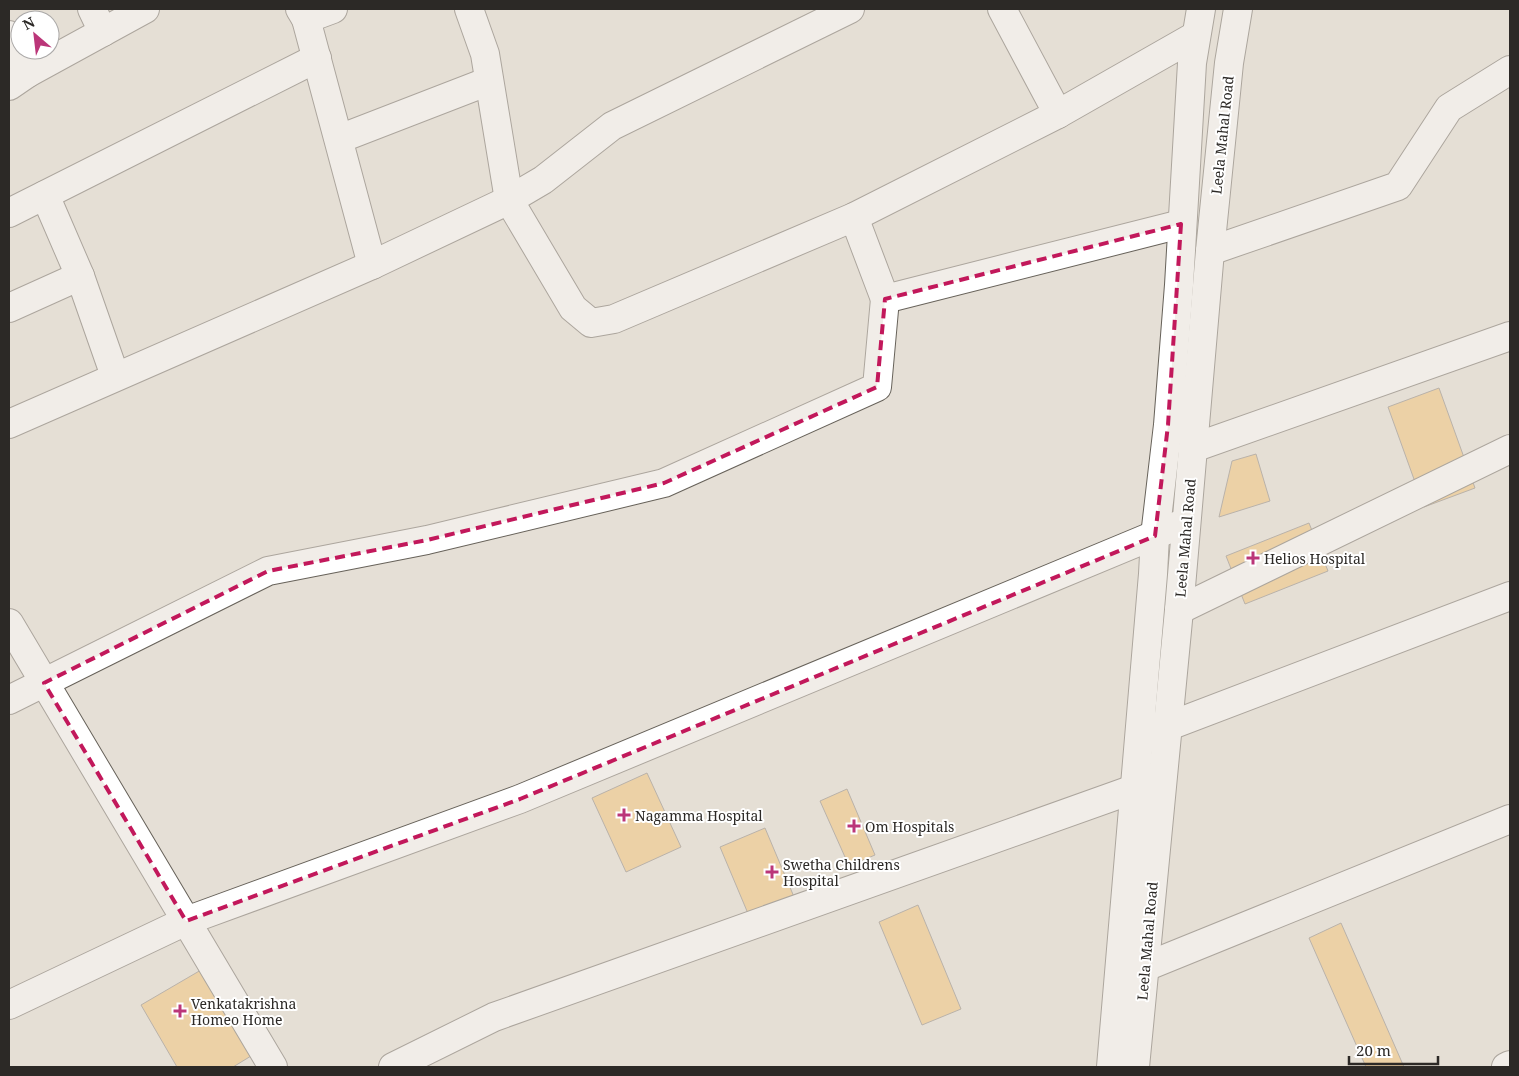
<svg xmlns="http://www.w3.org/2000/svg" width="1519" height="1076" font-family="'Noto Serif',serif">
	<rect width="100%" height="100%" fill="#e5dfd6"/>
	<g fill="#f4c06d" stroke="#837d75">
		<path d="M1439,388l36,100 -51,19 -36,-100z"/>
		<path d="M1256,454l14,47 -51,16 13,-56z"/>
		<path d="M1309,523l19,48 -83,33 -19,-48z"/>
		<path d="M647,773l34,74 -55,25 -34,-74z"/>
		<path d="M847,789l28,66 -26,11 -29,-65z"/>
		<path d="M765,828l32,76 -45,19 -32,-76z"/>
		<path d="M918,905l43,104 -39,16 -43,-103z"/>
		<path d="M1341,923l63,144h-38l-57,-129z"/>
		<path d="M201,970l50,86 -18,11h-56l-36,-62z"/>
	</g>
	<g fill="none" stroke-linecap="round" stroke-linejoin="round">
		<g stroke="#67625a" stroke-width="30">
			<g id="street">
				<path d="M92,9l11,23"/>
				<path d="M300,9l6,10 27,-10"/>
				<path d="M469,9l16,45 24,146 64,108 18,15 23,-4 240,-102 204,-103 -56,-105"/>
				<path d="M306,19l66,246"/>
				<path d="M9,35l19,38"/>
				<path d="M9,86l19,-13 117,-64"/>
				<path d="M1058,114l137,-78"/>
				<path d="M339,139l150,-58"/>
				<path d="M45,195l35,81 35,100"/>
				<path d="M9,213l308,-155"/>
				<path d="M854,217l31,82 296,-75"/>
				<path d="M1210,251l188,-65 51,-78 61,-38"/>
				<path d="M9,308l71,-32"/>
				<path d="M9,424l363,-159 137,-65 34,-20 69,-54 238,-117"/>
				<path d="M1193,448l317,-112"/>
				<path d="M1179,610l331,-161"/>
				<path d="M9,623l264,444"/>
				<path d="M9,700l259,-129 159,-31 237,-57 213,-96 8,-88"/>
				<path d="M1147,732l22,-6 341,-130"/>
				<path d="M1145,967l365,-148"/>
				<path d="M9,1005l177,-84 334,-122 666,-277"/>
				<path d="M393,1067l101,-50 640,-228"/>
				<path d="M1506,1067l4,-2"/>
			</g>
		</g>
		<g stroke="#67625a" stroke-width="30">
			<g id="secondary">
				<path d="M1111,1067l42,-493 2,-38 13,-111 11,-140 13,-222 9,-54"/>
				<path d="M1135,1067l44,-457 31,-359 19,-188 9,-54"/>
			</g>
		</g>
		<use href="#street" stroke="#fff" stroke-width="28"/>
		<use href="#secondary" stroke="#fff" stroke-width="28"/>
	</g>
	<path d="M0 0H1519V1076H0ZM1181,224l-13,201 -13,111 -635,263 -334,122 -142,-238 224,-112 159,-31 237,-57 213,-96 8,-88z" fill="#e5dfd6" fill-opacity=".55" fill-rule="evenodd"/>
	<path fill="none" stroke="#c2185b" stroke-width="4" stroke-dasharray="10 6" stroke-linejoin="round" d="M1181,224l-13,201 -13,111 -635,263 -334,122 -142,-238 224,-112 159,-31 237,-57 213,-96 8,-88z"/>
	<g fill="#bb3679" stroke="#fff" stroke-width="2">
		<path d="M1250.5 550.5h5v5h5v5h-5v5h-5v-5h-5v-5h5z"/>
		<path d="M621.5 807.5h5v5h5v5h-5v5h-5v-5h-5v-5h5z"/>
		<path d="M851.5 818.5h5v5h5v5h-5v5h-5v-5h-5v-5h5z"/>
		<path d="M769.5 864.5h5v5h5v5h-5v5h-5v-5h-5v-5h5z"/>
		<path d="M177.5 1003.5h5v5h5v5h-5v5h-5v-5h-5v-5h5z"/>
	</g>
	<g text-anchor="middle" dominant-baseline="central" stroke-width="4" stroke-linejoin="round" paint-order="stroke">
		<g font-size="14" fill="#2c2926" stroke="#fff">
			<text transform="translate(1222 135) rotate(-84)">Leela Mahal Road</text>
			<text transform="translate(1185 538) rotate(-85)">Leela Mahal Road</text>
			<text transform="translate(1147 941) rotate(-85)">Leela Mahal Road</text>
		</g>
		<g font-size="14" fill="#2c2926" stroke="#fff" text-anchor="start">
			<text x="1264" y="558">Helios Hospital</text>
			<text x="635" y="815">Nagamma Hospital</text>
			<text x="865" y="826">Om Hospitals</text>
			<text x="783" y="864">Swetha Childrens<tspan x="783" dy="16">Hospital</tspan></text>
			<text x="191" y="1003">Venkatakrishna<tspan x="191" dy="16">Homeo Home</tspan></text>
		</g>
	</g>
	<rect width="1519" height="1076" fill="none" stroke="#2c2926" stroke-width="20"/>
	<g transform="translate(35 35) rotate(332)"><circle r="24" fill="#ffffff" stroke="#aba9a8"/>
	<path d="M0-4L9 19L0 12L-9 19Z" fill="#bb3679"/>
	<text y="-8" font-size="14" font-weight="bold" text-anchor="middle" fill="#2c2926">N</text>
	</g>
	<path d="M1349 1056v8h89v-8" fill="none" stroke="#2c2926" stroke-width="2.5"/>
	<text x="1356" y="1056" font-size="15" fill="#2c2926" stroke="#ffffff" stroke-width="4" paint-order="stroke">20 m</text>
</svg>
